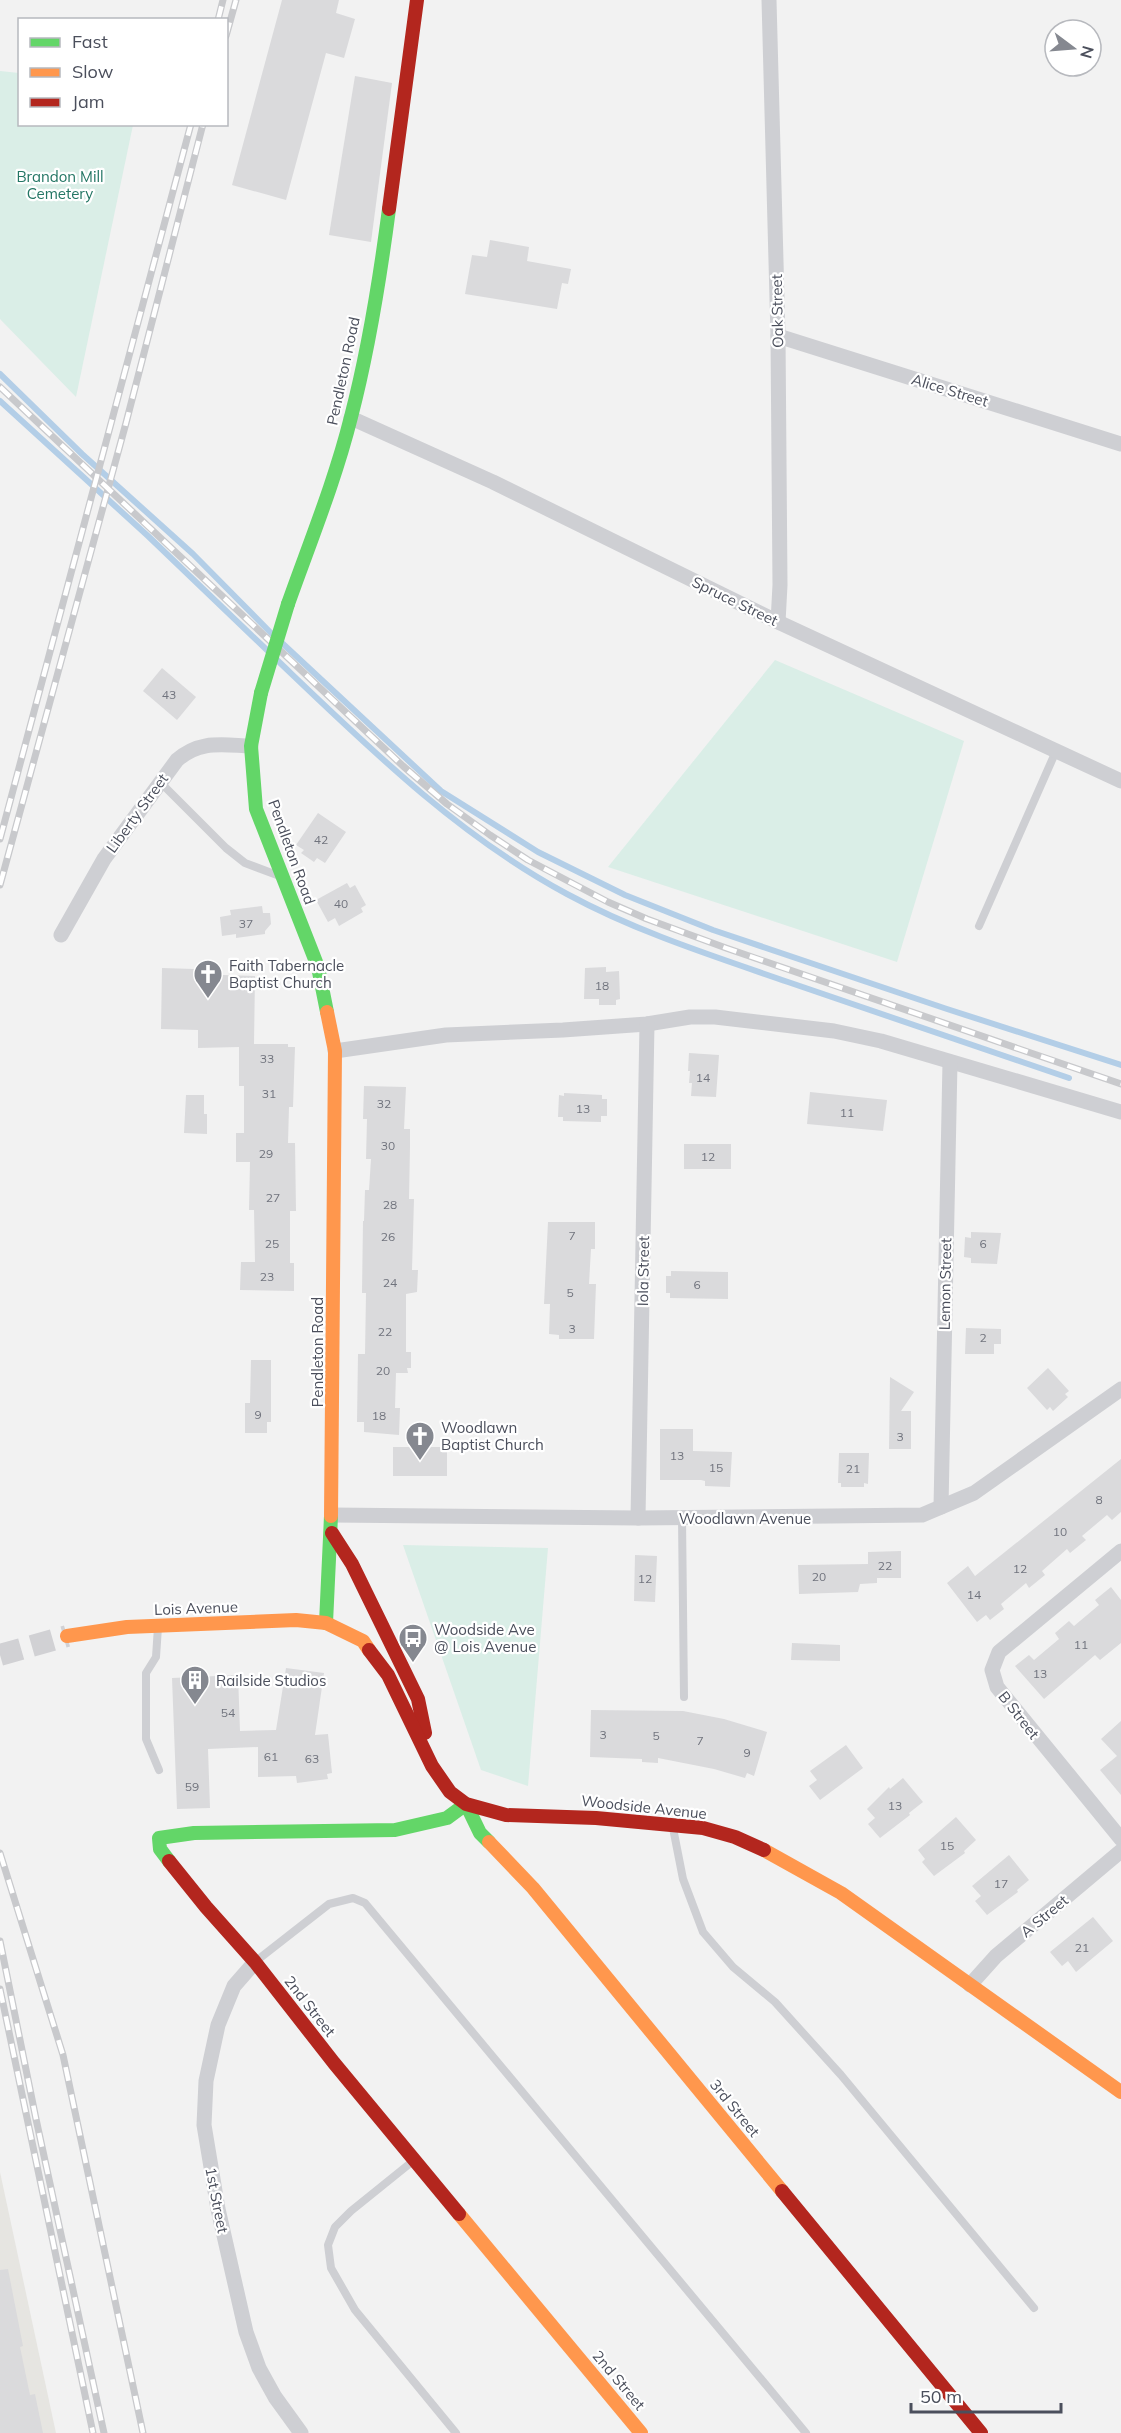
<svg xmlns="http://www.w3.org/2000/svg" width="1121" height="2433" font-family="Mulish,sans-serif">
	<rect width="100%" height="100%" fill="#f2f2f2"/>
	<path fill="#e6e5e1" d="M0,2172l56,261h-56z"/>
	<g fill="#daeee7">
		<path d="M0,71l19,2 1,51 113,1 -57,272 -76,-78z"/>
		<path d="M775,660l189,81 -67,221 -289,-95z"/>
		<path d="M403,1545l145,3 -20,238 -47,-16z"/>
	</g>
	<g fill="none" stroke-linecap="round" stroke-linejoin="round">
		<g stroke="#b3cee7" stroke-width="6">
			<path d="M0,374l82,80 111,100 79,80"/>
			<path d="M0,401l148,135 121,116"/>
			<path d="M282,643l159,148 97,61 87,43 88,35 234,79 174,56"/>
			<path d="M276,659c90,86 181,176 291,235 70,38 146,62 221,88 94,32 188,64 281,96"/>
		</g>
	</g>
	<g fill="#dadadc">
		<path d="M282,0h57l-3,13 19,6 -11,39 -18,-5 -40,147 -54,-15z"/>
		<path d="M355,76l37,7 -21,159 -42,-7z"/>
		<path d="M490,240l39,7 -2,14 44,8 -3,15 -6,-1 -5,26 -92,-15 7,-39 15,2z"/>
		<path d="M162,668l34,29 -19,23 -34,-29z"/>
		<path d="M318,813l28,19 -21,31 -8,-5 -3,4 -13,-9 3,-3 -8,-5z"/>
		<path d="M347,883l3,5 5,-3 11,20 -5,3 2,4 -24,14 -4,-8 -7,4 -12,-22z"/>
		<path d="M262,906l1,7h7l1,11 -6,7v3l-29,4v-4l-14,2 -2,-19 11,-2 -1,-5z"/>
		<path d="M606,967v5l13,-1 1,28 -4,1v5h-17v-6h-15l1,-31z"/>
		<path d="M162,968l32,1 -1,5 62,2 -1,68h34v3h7l-2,60h-4l-1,36h7l1,68h-6v52h4v28l-54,-1 1,-28h14l-1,-52h-5l1,-48h-14v-29h8v-47h-5v-39l-41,1v-18l-37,-1z"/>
		<path d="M689,1053l30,2 -3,42 -25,-1 1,-13h-3l1,-12h-2z"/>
		<path d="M364,1086l42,1 -2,42h6v18l-1,52h5l-2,71h6l-1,22 -11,2v58h5v16h-4l1,5h-12l-1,35h5l-1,27 -35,-3v-10h-7l1,-68h7l1,-61h-4l1,-72h1l1,-31h4l2,-31h-5l1,-40h-4z"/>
		<path d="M810,1092l77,8 -4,31 -76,-7z"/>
		<path d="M564,1093l38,2v4h5v17h-6v6l-38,-1v-4h-5l1,-22 5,1z"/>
		<path d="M186,1095h18v19h3v20l-23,-1z"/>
		<rect x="684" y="1144" width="47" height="25"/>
		<path d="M548,1222h47v27h-4l-2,35h7l-2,55h-35v-4l-10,-1 1,-30h-6z"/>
		<path d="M971,1232l30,1 -4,31 -26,-1v-5l-7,-1 1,-20 6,1z"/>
		<path d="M671,1271l57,1v27l-58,-1v-5h-4v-17h5z"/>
		<path d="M966,1328l35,1v15h-7v10h-29z"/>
		<path d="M251,1360h20v62h-4v11h-22v-30h5z"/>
		<path d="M1048,1368l21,23 -4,3 3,3 -15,14 -3,-4 -3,3 -20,-22z"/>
		<path d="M890,1377l24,15 -13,19h10v38h-22z"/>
		<path d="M660,1429h33v22l39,1 -2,35 -25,-1v-5l-4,-1h-41z"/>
		<rect x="393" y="1447" width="54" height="29"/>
		<path d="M839,1453h30l-1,31 -4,-1v4h-23v-4h-3z"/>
		<path d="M1121,1459v53l-9,8 -5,-5 -25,21 4,4 -16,13 -3,-4 -25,22 3,4 -16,13 -3,-5 -25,21 3,5 -14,11 -4,-5 -9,7 -30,-39 21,-17 7,10z"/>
		<path d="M901,1551v27h-24v5l-17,1 -2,8 -59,2 -1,-29 70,-1v-12z"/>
		<path d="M635,1555l22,1 -2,46 -21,-1z"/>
		<path d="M1111,1587l10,13v43l-21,17 -5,-5 -51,44 -29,-33 14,-11 5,5 25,-21 -4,-6 14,-12 5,5 25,-21 -4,-5z"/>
		<path d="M792,1643l48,2v16l-49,-1z"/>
		<path d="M286,1668l38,5 -9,62 13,-1 4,39 -5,1 1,5 -31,4 -1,-7 -38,1v-30l-50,2 2,59 -33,1 -5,-131 66,-3 2,56 36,-1z"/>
		<path d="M591,1710l92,1 41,8 43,13 -13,44 -7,-3 -2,5 -31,-9 -56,-11v5l-16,-1v-3l-52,-2z"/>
		<path d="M1121,1721v74l-21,-25 17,-14 -16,-17z"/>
		<path d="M846,1745l17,23 -43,32 -11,-14 8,-6 -7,-9z"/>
		<path d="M903,1778l20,24 -14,11 1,2 -30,23 -12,-14 7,-6 -8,-9 22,-22 1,2z"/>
		<path d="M956,1817l20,23 -12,11 1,2 -31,23 -12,-14 3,-3 -7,-9z"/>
		<path d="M1009,1855l20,25 -12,10 1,2 -31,23 -12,-14 6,-5 -9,-10z"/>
		<path d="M1093,1917l20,24 -37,31 -8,-11 -6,5 -12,-14z"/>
		<path d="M8,2269l15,77 -3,1 10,48 5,-1 8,39h-43v-163z"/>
	</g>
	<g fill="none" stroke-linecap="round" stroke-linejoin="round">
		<path stroke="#d1d1d4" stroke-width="22" stroke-dasharray="22 11" stroke-linecap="butt" d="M0,1655l67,-19"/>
		<g stroke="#cecfd3" stroke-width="8">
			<path d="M160,782l66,66 19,15 32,12"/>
			<path d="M979,926l77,-175"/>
			<path d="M682,1518l2,179"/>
			<path d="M158,1627l-2,30 -10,16v66l13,31"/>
			<path d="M673,1828l10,51 20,53 30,35 42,35 66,73 193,233"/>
			<path d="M256,1961l73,-57 24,-6 12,5 441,530"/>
			<path d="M413,2161l-62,50 -16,16 -7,18 3,23 24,42 101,123"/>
		</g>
		<g stroke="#cecfd3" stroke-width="15">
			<path d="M769,0l9,336 2,249 -2,37"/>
			<path d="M778,336l343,108"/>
			<path d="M351,418l142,64 285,140 343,159"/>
			<path d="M61,935l43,-76 73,-99c23,-20 44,-15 74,-14"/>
			<path d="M335,1051l111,-16 117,-5 84,-6 43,-7h25l119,14 47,10 240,71"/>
			<path d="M941,1507l9,-445"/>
			<path d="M332,1515l306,3 284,-3 52,-22 147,-104"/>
			<path d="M638,1518l9,-494"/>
			<path d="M1121,1551l-122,101 -7,18 5,17 124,152"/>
			<path d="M255,1962l-21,24 -16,39 -12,56 -2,44 14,84 28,123 13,36 16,29 26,36"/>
			<path d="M970,1985l26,-29 125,-105"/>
		</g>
		<g stroke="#63d668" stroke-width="14">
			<path d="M288,604c22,-62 47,-123 63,-187 18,-69 29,-139 38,-208"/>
			<path d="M261,693l-10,53 5,63 62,158 9,45"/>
			<path d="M326,1623l5,-107"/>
			<path d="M169,1861l-9,-12 -1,-11 35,-5 201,-3 52,-12 19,-14 14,29 9,9"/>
		</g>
		<g stroke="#ff974d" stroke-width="14">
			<path d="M327,1012l8,39 -4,465"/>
			<path d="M67,1636l60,-9 169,-7 30,3 37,18 6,9"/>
			<path d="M489,1842l44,46 249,303"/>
			<path d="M764,1850l77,43 280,199"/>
			<path d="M459,2214l182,219"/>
		</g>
		<g stroke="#b3261e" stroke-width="14">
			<path d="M389,209l28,-209"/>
			<path d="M332,1533l20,31 66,135 7,34"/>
			<path d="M369,1650l19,25 44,91 18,26 16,12 40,11 90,3 107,10 32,9 29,13"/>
			<path d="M169,1861l37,46 49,55 79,101 125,151"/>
			<path d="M782,2191l199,242"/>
		</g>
		<g stroke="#c8c9cc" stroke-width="7">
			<g id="rail">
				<path d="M218,20l5,-20"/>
				<path d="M226,36l10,-36"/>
				<path d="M0,387l403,379 44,38 43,31 38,25 80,42 39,17 79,29 395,136"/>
				<path d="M0,839l191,-715"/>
				<path d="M0,885l126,-462 77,-299"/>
				<path d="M0,1853l63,202 80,378"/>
				<path d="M0,1941l36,178 68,314"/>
				<path d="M0,1989l93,444"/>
			</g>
		</g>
		<use href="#rail" stroke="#fff" stroke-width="4.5" stroke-dasharray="14" stroke-linecap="butt"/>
		<path stroke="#63d668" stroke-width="14" d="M261,693l27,-89"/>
	</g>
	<defs>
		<g id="church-pin" transform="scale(1.5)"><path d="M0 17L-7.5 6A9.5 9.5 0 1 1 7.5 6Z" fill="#858890" stroke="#fff"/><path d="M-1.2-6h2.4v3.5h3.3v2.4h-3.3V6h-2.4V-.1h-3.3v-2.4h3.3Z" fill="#fff"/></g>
		<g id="bus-pin" transform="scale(1.5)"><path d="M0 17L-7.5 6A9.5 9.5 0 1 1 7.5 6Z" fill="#858890" stroke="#fff"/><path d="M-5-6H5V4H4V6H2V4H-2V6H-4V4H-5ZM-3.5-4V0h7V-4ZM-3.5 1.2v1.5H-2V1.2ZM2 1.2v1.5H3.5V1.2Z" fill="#fff"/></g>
		<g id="building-pin" transform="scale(1.5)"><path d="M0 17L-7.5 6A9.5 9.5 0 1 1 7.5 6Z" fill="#858890" stroke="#fff"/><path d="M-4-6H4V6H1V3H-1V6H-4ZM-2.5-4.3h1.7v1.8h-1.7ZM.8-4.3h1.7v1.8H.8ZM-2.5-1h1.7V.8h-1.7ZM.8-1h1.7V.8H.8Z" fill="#fff"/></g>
	</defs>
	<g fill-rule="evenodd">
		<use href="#church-pin" x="208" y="974"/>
		<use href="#church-pin" x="420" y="1436"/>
		<use href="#bus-pin" x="413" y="1638"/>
		<use href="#building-pin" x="195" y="1680"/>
	</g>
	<g text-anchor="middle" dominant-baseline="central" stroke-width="4.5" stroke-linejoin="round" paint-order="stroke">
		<g font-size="12" fill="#70737d">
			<text x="169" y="694">43</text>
			<text x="321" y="839">42</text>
			<text x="341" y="903">40</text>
			<text x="246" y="923">37</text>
			<text x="602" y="985">18</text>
			<text x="267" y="1058">33</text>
			<text x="703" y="1077">14</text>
			<text x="269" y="1093">31</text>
			<text x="384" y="1103">32</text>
			<text x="583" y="1108">13</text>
			<text x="847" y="1112">11</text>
			<text x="388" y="1145">30</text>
			<text x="266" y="1153">29</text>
			<text x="708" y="1156">12</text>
			<text x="273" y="1197">27</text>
			<text x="390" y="1204">28</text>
			<text x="572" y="1235">7</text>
			<text x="388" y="1236">26</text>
			<text x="272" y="1243">25</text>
			<text x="983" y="1243">6</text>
			<text x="267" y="1276">23</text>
			<text x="390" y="1282">24</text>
			<text x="697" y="1284">6</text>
			<text x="570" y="1292">5</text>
			<text x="572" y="1328">3</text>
			<text x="385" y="1331">22</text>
			<text x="983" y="1337">2</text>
			<text x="383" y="1370">20</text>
			<text x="258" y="1414">9</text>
			<text x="379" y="1415">18</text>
			<text x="900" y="1436">3</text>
			<text x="677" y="1455">13</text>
			<text x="716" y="1467">15</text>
			<text x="853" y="1468">21</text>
			<text x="1099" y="1499">8</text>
			<text x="1060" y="1531">10</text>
			<text x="885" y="1565">22</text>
			<text x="1020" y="1568">12</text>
			<text x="819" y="1576">20</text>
			<text x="645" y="1578">12</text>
			<text x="974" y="1594">14</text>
			<text x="1081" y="1644">11</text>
			<text x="1040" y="1673">13</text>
			<text x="228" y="1712">54</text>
			<text x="603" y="1734">3</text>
			<text x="656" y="1735">5</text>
			<text x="700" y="1740">7</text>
			<text x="747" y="1752">9</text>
			<text x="271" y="1756">61</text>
			<text x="312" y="1758">63</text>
			<text x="192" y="1786">59</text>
			<text x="895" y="1805">13</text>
			<text x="947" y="1845">15</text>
			<text x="1001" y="1883">17</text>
			<text x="1082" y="1947">21</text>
		</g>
		<g font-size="15" fill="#237664" stroke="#fff">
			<text x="60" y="176">Brandon Mill<tspan x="60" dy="17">Cemetery</tspan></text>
		</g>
		<g font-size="15" fill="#4b4f5c" stroke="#fff">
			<text transform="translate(777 311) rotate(-91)">Oak Street</text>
			<text transform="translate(343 371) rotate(-78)">Pendleton Road</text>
			<text transform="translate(950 390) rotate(17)">Alice Street</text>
			<text transform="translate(735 601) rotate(26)">Spruce Street</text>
			<text transform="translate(137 813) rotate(-54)">Liberty Street</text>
			<text transform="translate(292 852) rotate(70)">Pendleton Road</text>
			<text transform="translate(643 1271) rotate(-89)">Iola Street</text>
			<text transform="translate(945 1284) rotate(-89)">Lemon Street</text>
			<text transform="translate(317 1352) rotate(-90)">Pendleton Road</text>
			<text x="745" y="1518">Woodlawn Avenue</text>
			<text transform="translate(196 1608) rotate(-2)">Lois Avenue</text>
			<text transform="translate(1019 1715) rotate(52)">B Street</text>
			<text transform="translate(644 1807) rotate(6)">Woodside Avenue</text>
			<text transform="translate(1044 1916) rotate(-40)">A Street</text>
			<text transform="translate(310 2006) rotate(52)">2nd Street</text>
			<text transform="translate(735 2108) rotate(51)">3rd Street</text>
			<text transform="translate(217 2200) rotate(79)">1st Street</text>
			<text transform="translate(619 2380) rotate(50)">2nd Street</text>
		</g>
		<g font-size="15" fill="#4b4f5c" stroke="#fff" text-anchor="start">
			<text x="229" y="965">Faith Tabernacle<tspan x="229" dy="17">Baptist Church</tspan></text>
			<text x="441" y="1427">Woodlawn<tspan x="441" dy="17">Baptist Church</tspan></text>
			<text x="434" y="1629">Woodside Ave<tspan x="434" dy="17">@ Lois Avenue</tspan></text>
			<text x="216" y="1680">Railside Studios</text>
		</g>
	</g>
	<rect x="18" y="18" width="210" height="108" fill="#ffffff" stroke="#b7b9be" stroke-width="1.5"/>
	<rect x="30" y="38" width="30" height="9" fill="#63d668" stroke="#b7b9be" stroke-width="1.5"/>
	<text x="72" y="48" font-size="18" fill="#4b4f5c">Fast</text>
	<rect x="30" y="68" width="30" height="9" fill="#ff974d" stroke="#b7b9be" stroke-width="1.5"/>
	<text x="72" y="78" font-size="18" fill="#4b4f5c">Slow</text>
	<rect x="30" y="98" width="30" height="9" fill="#b3261e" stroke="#b7b9be" stroke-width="1.5"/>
	<text x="72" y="108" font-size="18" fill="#4b4f5c">Jam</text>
	<g transform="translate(1073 48) rotate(106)"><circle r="28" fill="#ffffff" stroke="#b7b9be" stroke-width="1.5"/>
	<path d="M0-4.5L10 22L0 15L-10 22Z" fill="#858890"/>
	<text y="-9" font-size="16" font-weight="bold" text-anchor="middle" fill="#4b4f5c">N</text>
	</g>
	<path d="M911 2403v9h150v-9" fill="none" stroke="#4b4f5c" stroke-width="3"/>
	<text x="920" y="2403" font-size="18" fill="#4b4f5c" stroke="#ffffff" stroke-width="4.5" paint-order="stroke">50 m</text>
</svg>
